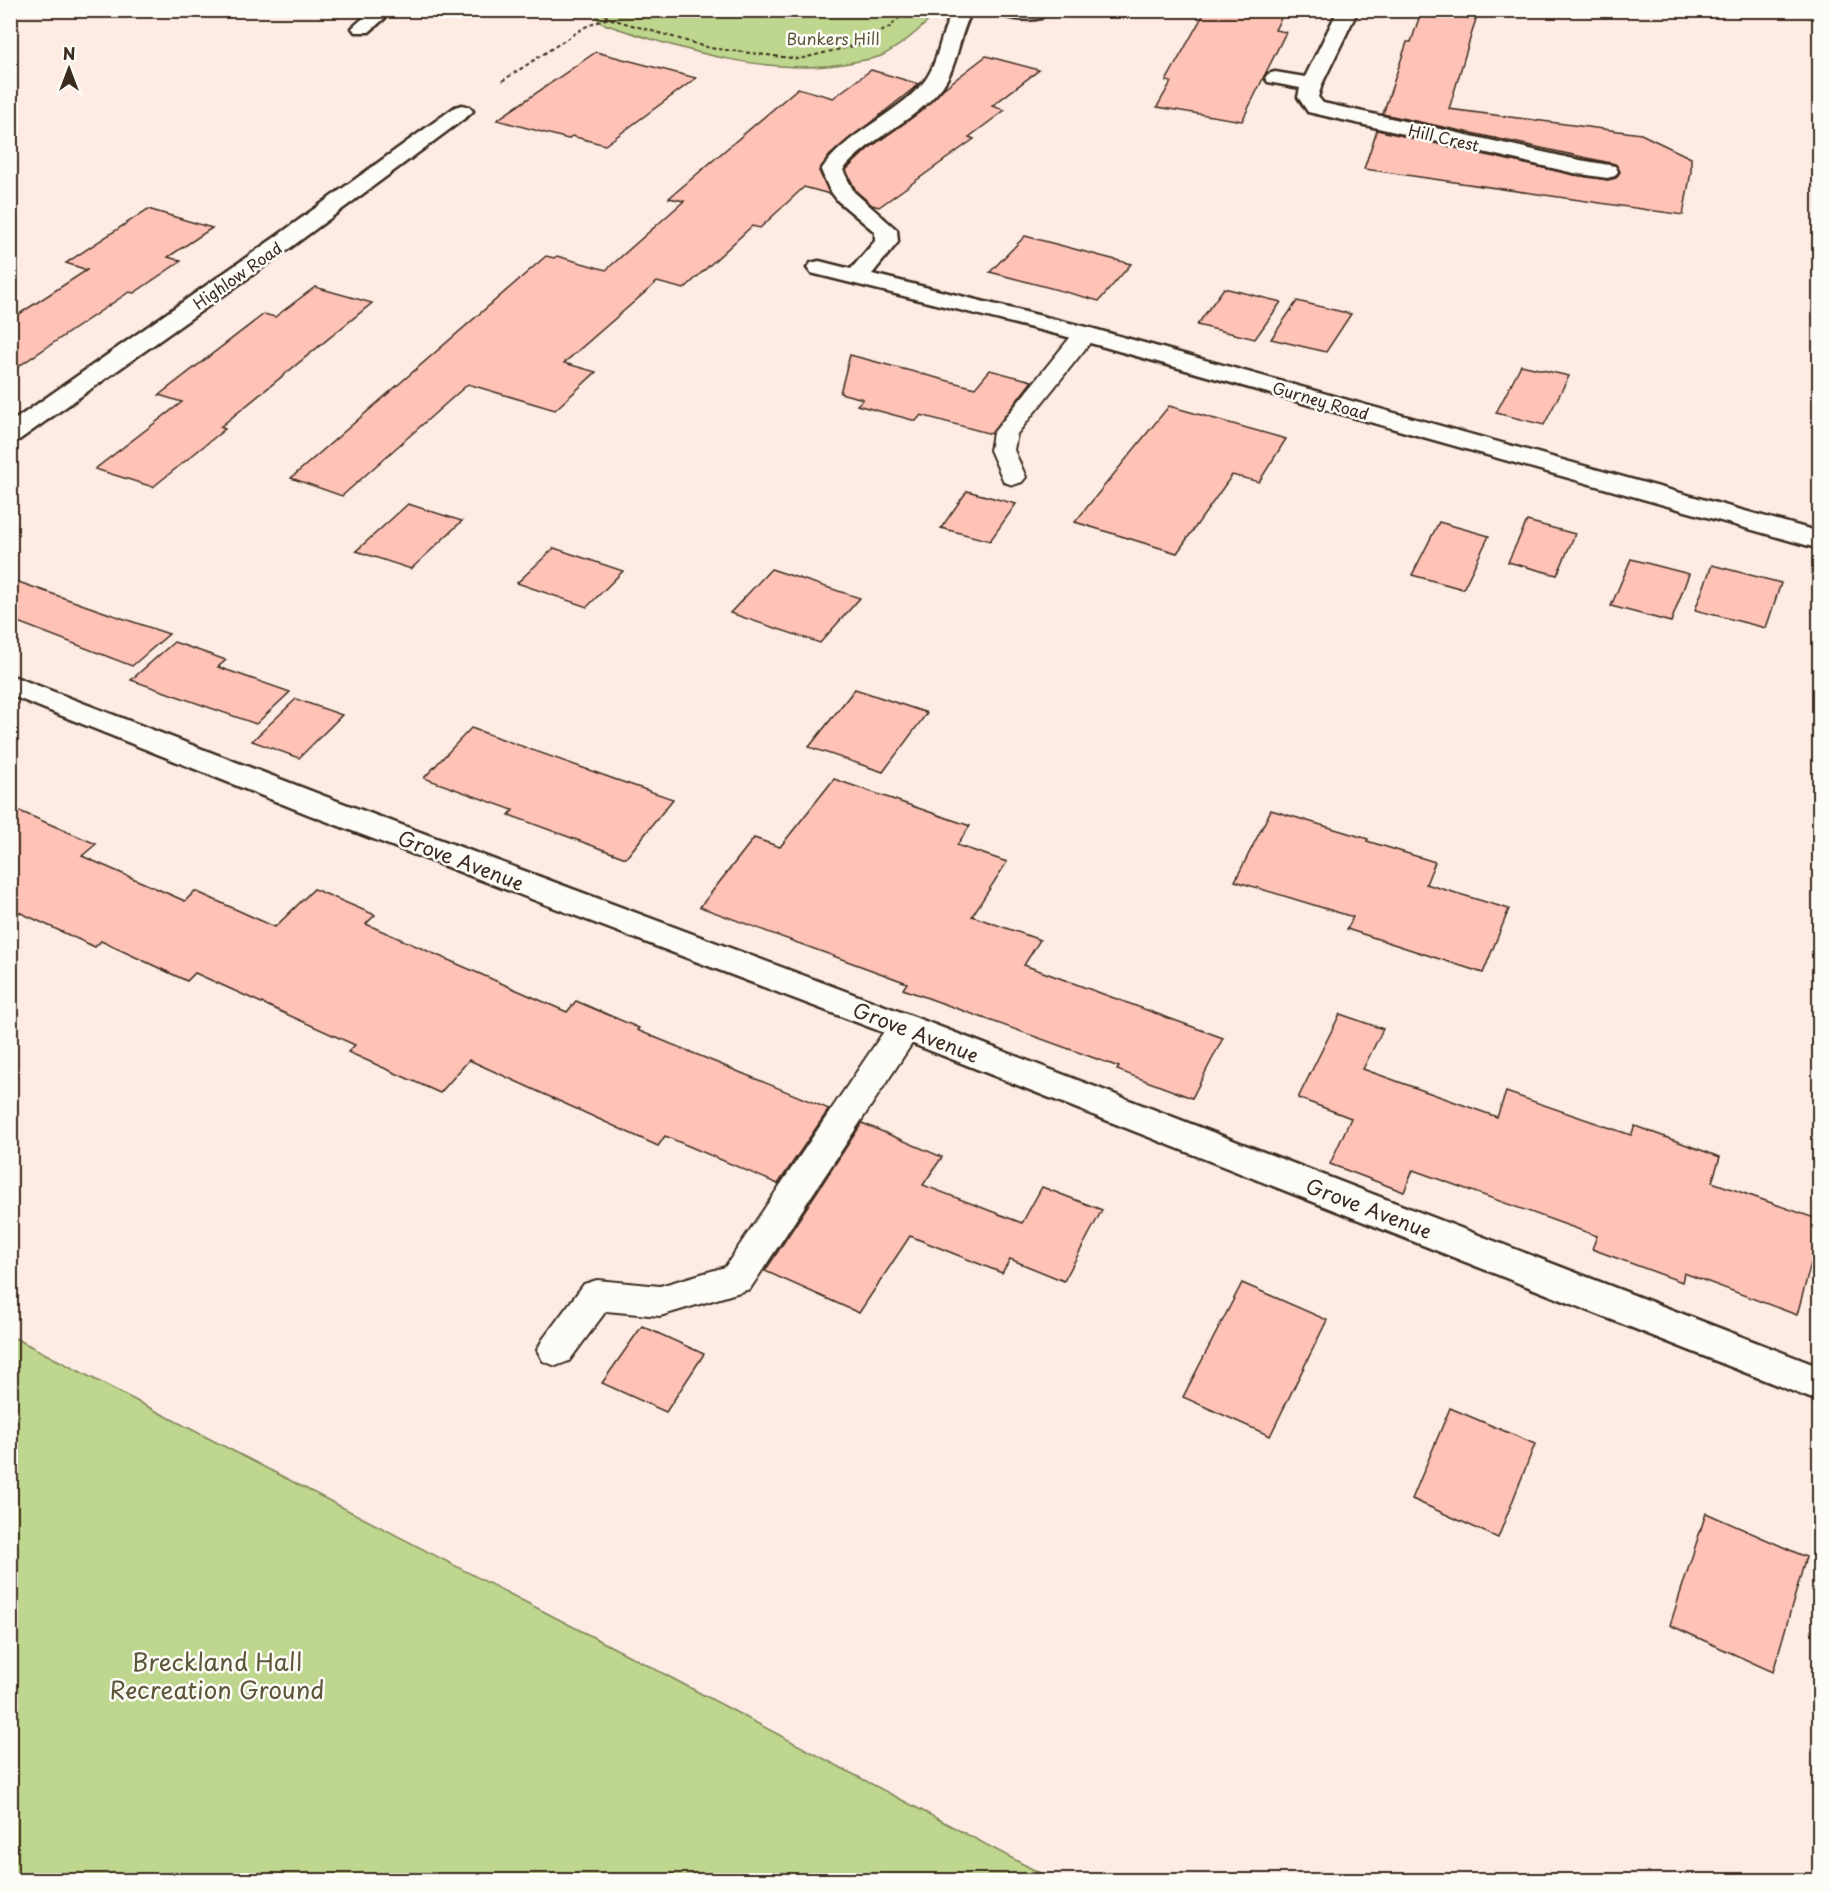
<svg xmlns="http://www.w3.org/2000/svg" width="1830" height="1891" font-family="'Playpen Sans',sans-serif">
	<rect width="100%" height="100%" fill="#fdebe4"/>
	<filter id="ink" filterUnits="userSpaceOnUse"><feTurbulence type="fractalNoise" baseFrequency=".0167" numOctaves="2"/><feDisplacementMap in="SourceGraphic" scale="12" xChannelSelector="R" yChannelSelector="G"/><feConvolveMatrix kernelMatrix="1 2 1 2 8 2 1 2 1" color-interpolation-filters="sRGB"/></filter>
	<g filter="url(#ink)">
		<g fill="#bed68d" stroke="#7c8056" stroke-width="1.5">
			<path d="M593,11h345c-15,16 -37,35 -57,45 -7,3 -18,4 -27,6 -81,17 -176,-13 -253,-39z"/>
			<path d="M11,1336l638,330 404,214h-1042z"/>
		</g>
		<g fill="#fec3b6" stroke="#3b2a1e" stroke-width="1.5">
			<path d="M1206,10h79l-10,20 11,2 -44,89 -85,-14 14,-25 -5,-1z"/>
			<path d="M1421,12l55,7 -27,90 192,25 50,24v14l-8,43 -319,-46 13,-39 197,45 34,5 8,-2 4,-6 -5,-8 -232,-50 24,-72h4z"/>
			<path d="M596,52l100,26 -91,67 -33,-9 -4,3 -71,-19z"/>
			<path d="M986,56l53,14 -47,36 13,4 -36,27 5,2 -95,68 -7,-2 -16,-14 -10,-21 22,-21 52,-37 23,-23z"/>
			<path d="M871,70l48,14 -89,71 -11,16 11,23 -26,-7 -44,41 -8,-2 -68,63 -27,-7 -93,81 32,9 -41,38 -87,-26 -126,112 -51,-18 255,-222 8,2 3,-2 49,14 78,-69 -15,-3 129,-110 35,10z"/>
			<path d="M148,209l64,19 -44,29 13,4 -47,32 -5,-1 -119,80v-52l77,-50 -21,-7z"/>
			<path d="M1025,236l106,28 -32,37 -109,-29z"/>
			<path d="M315,287l57,16 -152,124 5,2 -72,58 -58,-18 87,-67 -23,-7 105,-81 11,3z"/>
			<path d="M1224,288l57,14 -26,37 -58,-14z"/>
			<path d="M1297,301l54,13 -25,38 -55,-13z"/>
			<path d="M850,355l125,33 15,-18 42,11 -41,53 -70,-19 -5,6 -59,-16 6,-6 -23,-6z"/>
			<path d="M1521,365l48,11 -25,49 -48,-12z"/>
			<path d="M1169,406l117,33 -27,43 -27,-7 -55,78 -102,-31z"/>
			<path d="M967,491l49,13 -26,37 -49,-13z"/>
			<path d="M408,504l54,17 -51,48 -55,-18z"/>
			<path d="M1527,521l48,13 -18,41 -49,-13z"/>
			<path d="M1439,522l50,14 -26,53 -51,-14z"/>
			<path d="M554,548l69,23 -36,36 -70,-24z"/>
			<path d="M1631,559l58,15 -18,48 -60,-16z"/>
			<path d="M1712,565l69,18 -15,45 -71,-18z"/>
			<path d="M771,569l89,29 -40,45 -90,-30z"/>
			<path d="M10,579l97,34 62,21 -37,32 -122,-47z"/>
			<path d="M174,642l52,18 -8,7 72,25 -34,32 -125,-44z"/>
			<path d="M855,689l72,24 -44,59 -74,-25z"/>
			<path d="M296,699l46,16 -43,43 -47,-17z"/>
			<path d="M471,728l143,51 59,20 -47,59 -117,-43 4,-5 -89,-32z"/>
			<path d="M834,779l136,47 -13,19 50,17 -35,54 68,24 -16,25 199,73 -31,60 -75,-28 2,-3 -216,-78 4,-6 -207,-76 54,-69 26,9z"/>
			<path d="M10,807l86,37 -14,12 103,45 10,-10 80,36 39,-38 61,26 -9,9 201,88 9,-11 63,27 -2,2 192,79 -51,75 -113,-48 -7,10 -189,-86 -29,33 -92,-41 7,-7 -160,-72 -8,8 -86,-40 -6,6 -85,-39z"/>
			<path d="M1271,810l97,29 -1,2 68,21 -9,22 83,25 -26,64 -136,-44 6,-12 -118,-36z"/>
			<path d="M1340,1014l43,15 -20,40 134,48 9,-25 125,43 4,-9 85,31 -8,25 108,38v10l-23,85 -113,-42 -2,9 -90,-33 5,-13 -184,-66 -9,22 -74,-28 21,-46 -53,-20z"/>
			<path d="M862,1123l80,34 -19,28 99,38 20,-36 60,23 -38,71 -54,-22 -8,14 -92,-37 -51,77 -94,-42z"/>
			<path d="M1242,1283l85,37 -57,116 -87,-39z"/>
			<path d="M642,1326l62,28 -38,58 -64,-29z"/>
			<path d="M1450,1408l85,36 -37,94 -86,-39z"/>
			<path d="M1706,1513l100,44 -33,115 -103,-47z"/>
		</g>
		<g fill="none" stroke-linecap="round" stroke-linejoin="round">
			<g stroke="#3b2a1e" stroke-width="4">
				<g id="service">
					<path d="M1085,327l8,2 4,5 -80,100 -3,16 12,27 -4,5 -9,3 -9,-3 -14,-32 3,-17 84,-104z"/>
					<path d="M905,1015l12,3 4,9 -4,9 -167,253 -90,27 -54,-5 -37,50 -13,5 -13,-5 -6,-11 6,-11 41,-55 13,-4 63,6 65,-19 168,-249z"/>
				</g>
			</g>
			<g stroke="#3b2a1e" stroke-width="5">
				<g id="minor">
					<path d="M372,10h22l-25,22h-14l-3,-4z"/>
					<path d="M954,10h19c-15,24 -14,54 -31,77 -27,35 -71,49 -99,83l11,22 43,38 1,12 -26,32 222,55 726,203v17l-744,-210 -265,-66 -4,-5 4,-5 8,-2 32,8 24,-28v-9l-37,-31 -9,-12 -8,-19c26,-38 72,-53 102,-87 17,-20 16,-51 31,-73z"/>
					<path d="M992,10h49l3,4 -3,4c-14,4 -33,0 -47,-4z"/>
					<path d="M1338,10h20l-36,74 -4,13 5,6 251,56 41,7 3,5 -3,5 -8,2 -33,-5 -266,-61 -10,-15 2,-9 -32,-6 -3,-4 3,-4 7,-2 30,5z"/>
					<path d="M462,105l7,2 4,4 -4,4 -179,133 -271,192 -9,3v-20l264,-185 181,-131z"/>
					<path d="M10,675l322,124 585,219 903,349v35l-927,-366 -583,-221 -300,-120z"/>
				</g>
			</g>
			<g stroke="#3b2a1e" stroke-width="2" stroke-dasharray="4 3" stroke-linecap="butt">
				<path d="M600,10l8,8 102,30 89,11 58,-14 33,-18 17,-17"/>
				<path d="M502,81l83,-54 23,-9"/>
			</g>
			<use href="#service" fill="#fdfcf7" fill-rule="evenodd"/>
			<use href="#minor" fill="#fdfcf7" fill-rule="evenodd"/>
		</g>
	</g>
	<g text-anchor="middle" dominant-baseline="central" stroke-width="5" stroke-linejoin="round" paint-order="stroke">
		<g font-size="16" fill="#5c553a" stroke="#fdfcf7">
			<text x="833" y="38">Bunkers Hill</text>
		</g>
		<g font-size="16" fill="#3b2a1e" stroke="#fdfcf7">
			<text transform="translate(1444 137) rotate(13)">Hill Crest</text>
			<text transform="translate(237 275) rotate(-35)">Highlow Road</text>
			<text transform="translate(1321 400) rotate(16)">Gurney Road</text>
		</g>
		<g font-size="20" fill="#3b2a1e" stroke="#fdfcf7">
			<text transform="translate(461 860) rotate(21)">Grove Avenue</text>
			<text transform="translate(916 1032) rotate(21)">Grove Avenue</text>
			<text transform="translate(1369 1208) rotate(21)">Grove Avenue</text>
		</g>
		<g font-size="24" fill="#5c553a" stroke="#fdfcf7">
			<text x="217" y="1661">Breckland Hall<tspan x="217" dy="28">Recreation Ground</tspan></text>
		</g>
	</g>
	<rect width="1830" height="1891" fill="none" stroke="#fdfcf7" stroke-width="36"/>
	<rect x="18" y="18" width="1794" height="1855" fill="none" stroke="#3b2a1e" stroke-width="2" filter="url(#ink)"/>
	<g transform="translate(69 69)" stroke="#fdfcf7" stroke-width="4.5" paint-order="stroke">
	<path d="M0-4.5L10 22L0 15L-10 22Z" fill="#3b2a1e"/>
	<text y="-9" font-size="16" font-weight="bold" text-anchor="middle" fill="#3b2a1e">N</text>
	</g>
</svg>
